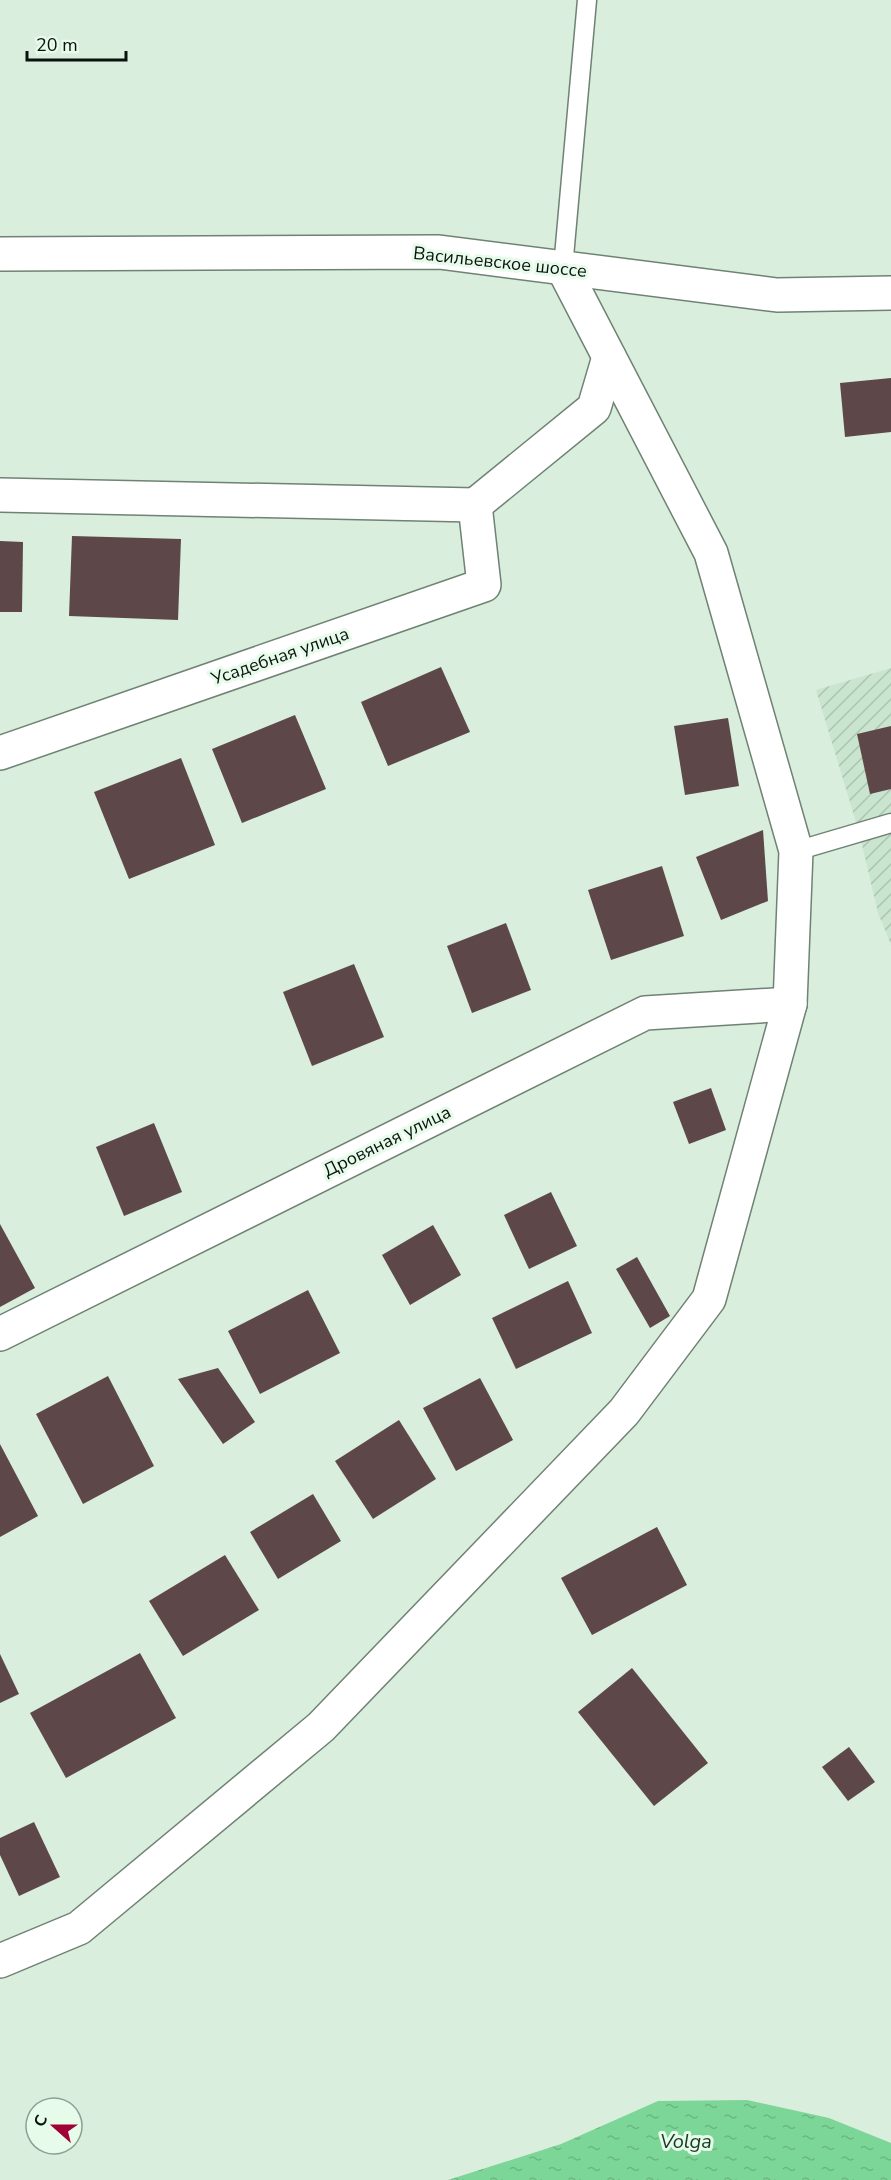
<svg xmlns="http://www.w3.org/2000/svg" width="891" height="2180" font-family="'Nunito Sans',sans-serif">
	<defs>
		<pattern id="industrial-furrows" width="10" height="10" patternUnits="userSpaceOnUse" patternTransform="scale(1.5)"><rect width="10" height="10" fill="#c9e5cf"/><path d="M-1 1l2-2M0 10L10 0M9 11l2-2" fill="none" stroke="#abc3b1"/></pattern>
		<pattern id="water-ripples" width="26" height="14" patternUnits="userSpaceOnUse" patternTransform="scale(1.5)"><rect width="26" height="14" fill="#7cd697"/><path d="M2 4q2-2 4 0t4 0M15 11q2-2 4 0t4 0" fill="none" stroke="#6ab781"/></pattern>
	</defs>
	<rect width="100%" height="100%" fill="#d9eedd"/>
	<path fill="url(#industrial-furrows)" d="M891,668v277l-13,-32 -19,-81 -43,-142z"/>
	<path fill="url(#water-ripples)" d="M747,2100l82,18 62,25v37h-443l113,-36 97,-43z"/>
	<g fill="#5e4749">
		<path d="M891,378v54l-46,5 -5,-54z"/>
		<path d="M72,536l109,3 -3,81 -109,-4z"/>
		<path d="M0,541l23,1 -1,70h-22z"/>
		<path d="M441,667l29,65 -82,34 -27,-64z"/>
		<path d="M295,715l31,74 -84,34 -30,-74z"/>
		<path d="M728,718l11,68 -54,9 -11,-69z"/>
		<path d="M891,726v63l-21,5 -13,-60z"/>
		<path d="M181,758l34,87 -86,34 -35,-87z"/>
		<path d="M763,830l5,71 -47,19 -25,-63z"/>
		<path d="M662,866l22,70 -73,24 -23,-70z"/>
		<path d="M506,923l25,67 -59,23 -25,-67z"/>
		<path d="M354,964l30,73 -72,29 -29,-74z"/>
		<path d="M711,1088l15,42 -37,14 -16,-42z"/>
		<path d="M154,1123l28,69 -58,24 -28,-69z"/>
		<path d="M551,1192l26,54 -48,23 -25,-54z"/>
		<path d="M0,1224l35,64 -35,19z"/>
		<path d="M433,1225l28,50 -51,30 -28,-50z"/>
		<path d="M637,1257l33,59 -20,12 -34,-59z"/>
		<path d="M568,1281l24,52 -76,36 -24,-51z"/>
		<path d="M308,1290l32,63 -80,41 -32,-63z"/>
		<path d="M218,1368l37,54 -32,22 -45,-65z"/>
		<path d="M108,1376l46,90 -71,38 -47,-90z"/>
		<path d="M480,1378l33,62 -57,31 -33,-63z"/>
		<path d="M399,1420l37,59 -63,40 -38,-58z"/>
		<path d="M0,1444l38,72 -38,21z"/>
		<path d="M313,1494l28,47 -63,38 -28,-47z"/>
		<path d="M657,1527l30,58 -95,50 -31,-57z"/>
		<path d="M225,1555l34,55 -76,46 -34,-55z"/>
		<path d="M140,1653l36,65 -110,60 -36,-65z"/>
		<path d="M0,1654l19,40 -19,9z"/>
		<path d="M632,1668l76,95 -54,43 -76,-94z"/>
		<path d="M849,1747l26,35 -27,19 -26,-34z"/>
		<path d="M34,1822l26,55 -41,19 -19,-41v-17z"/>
	</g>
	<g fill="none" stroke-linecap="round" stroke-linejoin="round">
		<g stroke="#6f8273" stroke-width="21">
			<g id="service">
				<path d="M563,268l24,-268"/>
				<path d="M796,851l95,-28"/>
			</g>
		</g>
		<g stroke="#6f8273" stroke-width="36">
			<g id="minor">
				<path d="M0,254l439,-2 338,43 114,-2"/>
				<path d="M0,495l475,10 119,-97 15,-51"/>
				<path d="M0,753l484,-168 -9,-80"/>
				<path d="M0,1334l645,-321 145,-9"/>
				<path d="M0,1961l79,-33 242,-201 303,-315 85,-113 81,-295 6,-153 -85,-298 -148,-285"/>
			</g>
		</g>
		<use href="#service" stroke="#fff" stroke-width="18"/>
		<use href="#minor" stroke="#fff" stroke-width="33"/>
	</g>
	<g text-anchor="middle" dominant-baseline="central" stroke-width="6" stroke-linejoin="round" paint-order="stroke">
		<g font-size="18" fill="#0b120d" stroke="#e6fbea">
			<text transform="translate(500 262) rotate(6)">Васильевское шоссе</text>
			<text transform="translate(280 656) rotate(-19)">Усадебная улица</text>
			<text transform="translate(387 1141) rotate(-26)">Дровяная улица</text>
		</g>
		<g font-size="20" font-style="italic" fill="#173c23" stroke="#e6fbea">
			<text x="686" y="2141">Volga</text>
		</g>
	</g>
	<g transform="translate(54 2126) rotate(291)"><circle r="28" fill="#e6fbea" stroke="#8e9e92" stroke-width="1.5"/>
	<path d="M0-4.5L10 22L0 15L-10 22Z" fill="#a10137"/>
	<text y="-9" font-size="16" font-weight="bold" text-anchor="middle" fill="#0b120d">С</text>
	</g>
	<path d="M27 51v9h99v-9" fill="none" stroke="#0b120d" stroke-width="3"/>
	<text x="36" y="51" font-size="18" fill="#0b120d" stroke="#e6fbea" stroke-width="4.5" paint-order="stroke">20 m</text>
</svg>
